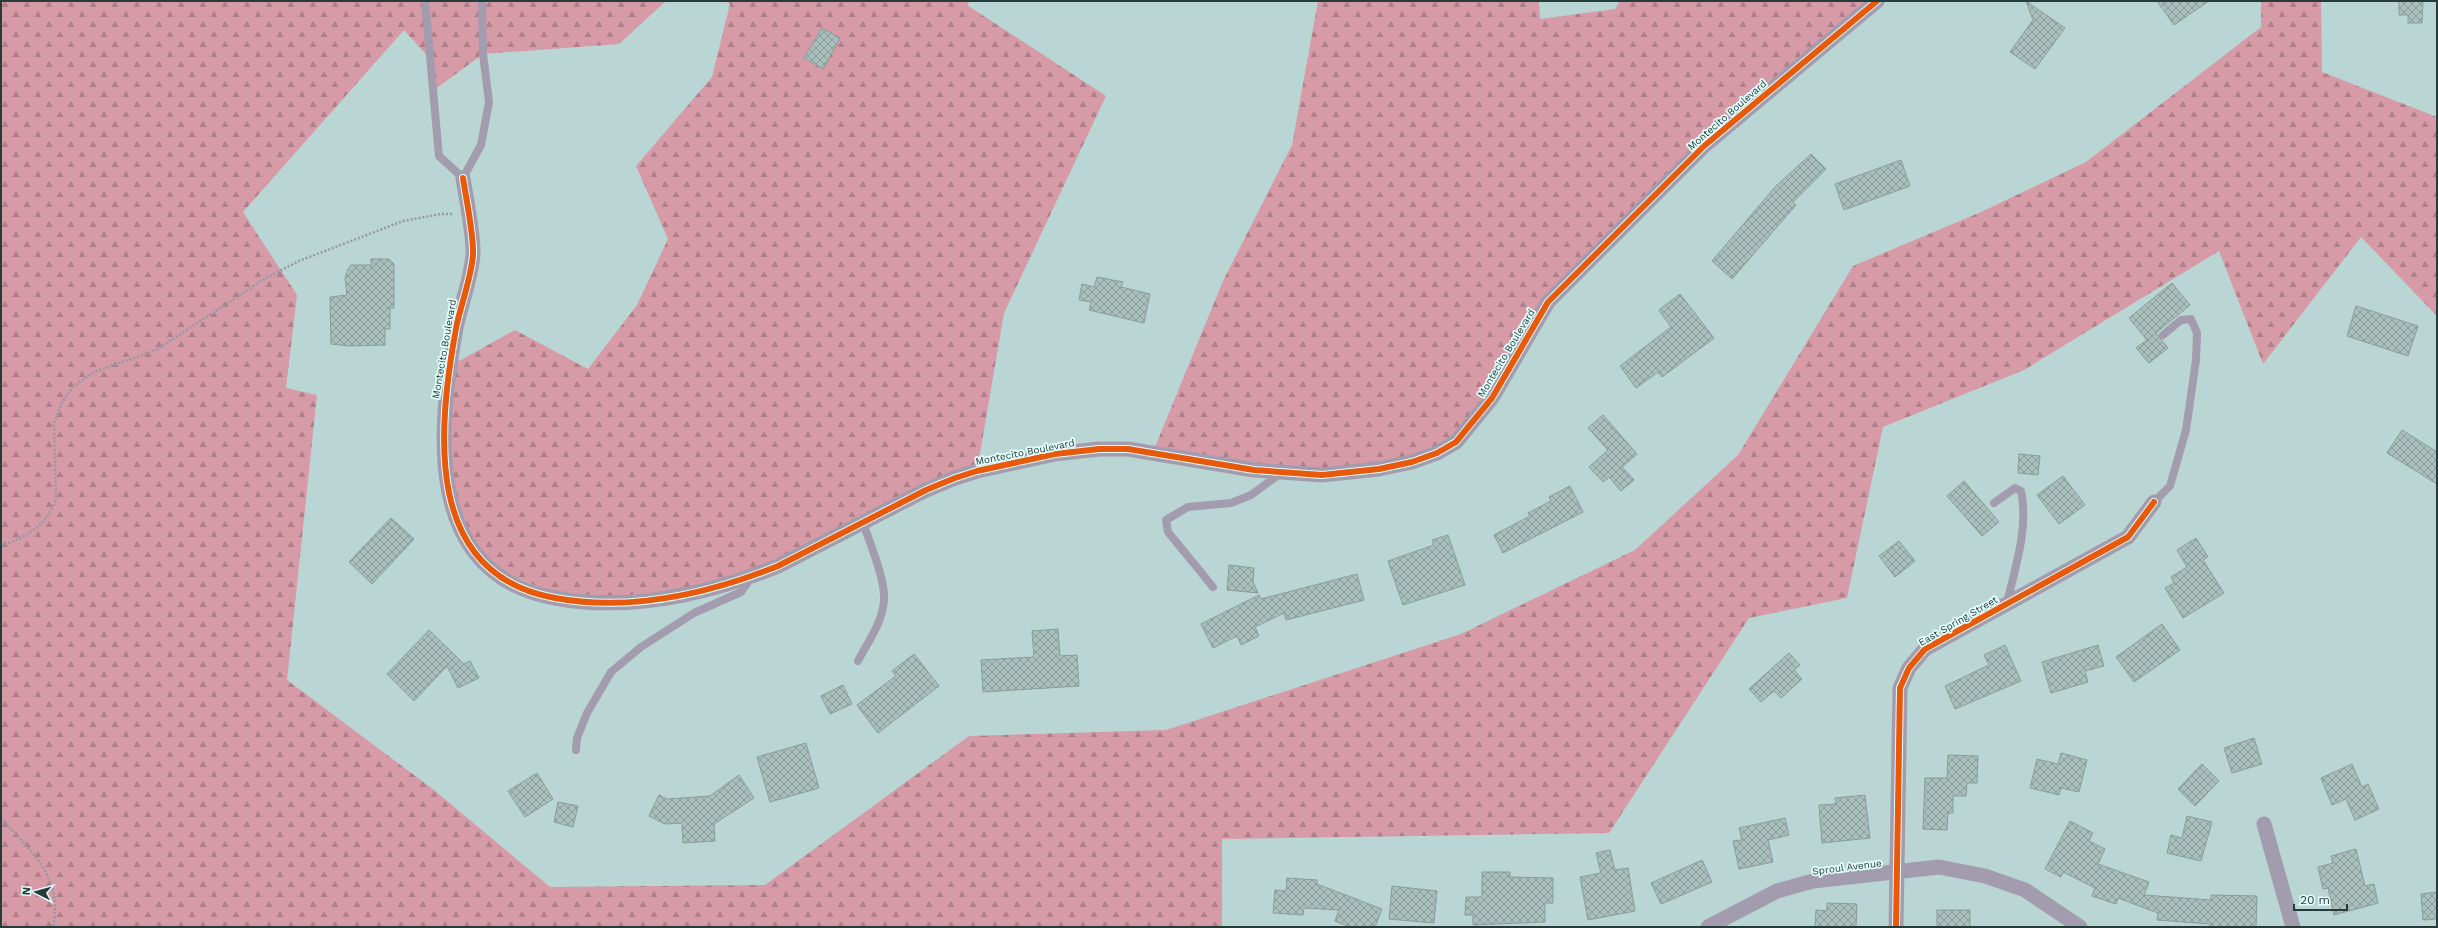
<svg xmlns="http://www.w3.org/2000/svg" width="2438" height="928" font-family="'Work Sans',sans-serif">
	<defs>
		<pattern id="forest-firs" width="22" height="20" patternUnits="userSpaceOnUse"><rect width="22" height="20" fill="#d79aa7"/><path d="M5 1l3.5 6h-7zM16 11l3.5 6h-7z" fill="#ae7f89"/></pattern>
		<pattern id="building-cross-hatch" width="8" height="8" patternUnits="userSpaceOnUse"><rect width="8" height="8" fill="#a9bfbb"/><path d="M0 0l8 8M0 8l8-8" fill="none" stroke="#899c99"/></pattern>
	</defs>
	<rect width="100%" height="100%" fill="#b9d6d4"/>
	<g fill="url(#forest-firs)">
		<path d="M1,1h665l-47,43 -136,10 -49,36 -3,-30 -27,-30 -161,182 54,83 -11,93 31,7 -30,285 147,110 116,97 215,-2 204,-149 197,-6 295,-96 174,-84 103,-95 115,-189 128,-54 105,-50 175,-135v-26h60l1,71 115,45v199l-76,-79 -98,127 -44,-113 -195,119 -141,57 -36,171 -98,20 -140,215 -387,6v88h-1221z"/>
		<path d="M725,1h245l-3,4 139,91 -102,217 -27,158 -257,115 -148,15 -88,-37 -33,-58 -1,-140 65,-36 73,39 49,-64 31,-66 -32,-73 76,-89 18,-73z"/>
		<path d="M1318,1h221l1,18 75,-10 5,-8h257l-173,145 -156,156 -56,96 -55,55 -92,20 -192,-21 70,-171 69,-136z"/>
	</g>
	<g fill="url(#building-cross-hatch)" stroke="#879d99">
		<path d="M2026,1l39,27 -30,41 -25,-17 23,-32z"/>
		<path d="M2157,1h52l-35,24z"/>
		<path d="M2399,1h24l-1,22h-14v-8h-9z"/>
		<path d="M822,28l18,10 -17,31 -19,-11z"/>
		<path d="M1811,154l15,15 -33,33 3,3 -64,74 -20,-18 63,-74z"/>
		<path d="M1901,160l9,26 -66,24 -9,-26z"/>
		<path d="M371,259h18l5,5v44h-4v21h-5v16l-36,1 -18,-2 -1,-47 17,-2 -2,-17 3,-9 3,-4h20z"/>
		<path d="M1097,277l26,5 -2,5 29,7 -6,29 -55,-13 2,-8 -12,-2 3,-16 12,3z"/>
		<path d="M2172,283l18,22 -34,28 12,15 -19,15 -13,-15 11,-8 -18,-22z"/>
		<path d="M1680,294l34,44 -52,39 -4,-5 -22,16 -16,-22 51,-39 -12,-17z"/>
		<path d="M2356,306l62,20 -10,30 -61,-20z"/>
		<path d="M1603,415l34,39 -15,13 12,13 -13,11 -12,-14 -6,5 -14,-15 19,-17 -20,-22z"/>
		<path d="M2402,430l35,22v32l-50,-31z"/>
		<path d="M2019,454l21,2 -2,19 -20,-2z"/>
		<path d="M2063,476l22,29 -26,19 -22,-29z"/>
		<path d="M1964,481l35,41 -17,14 -35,-40z"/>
		<path d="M1570,486l13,26 -80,41 -9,-18 36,-19 -2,-3 23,-12 -2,-4z"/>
		<path d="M391,518l23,21 -42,45 -23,-22z"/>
		<path d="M1448,535l17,50 -62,20 -15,-44 46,-16 -2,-5z"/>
		<path d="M2196,538l12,19 -5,3 21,33 -41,25 -18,-30 9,-5 -3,-6 16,-10 -10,-17z"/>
		<path d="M1899,541l16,20 -20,16 -16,-21z"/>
		<path d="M1229,565l25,3 -1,14 5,11 -31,-3z"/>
		<path d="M1357,574l7,26 -78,20 -2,-7 -29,14 4,9 -18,9 -4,-9 -24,12 -12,-24 58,-29 2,4z"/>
		<path d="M2162,624l18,26 -46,32 -18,-25z"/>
		<path d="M1058,629l2,27 17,-1 2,31 -96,6 -2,-32 53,-3 -2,-26z"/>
		<path d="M429,630l35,34 6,-3 9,17 -21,10 -11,-22 -33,35 -27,-27z"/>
		<path d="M2005,645l16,36 -66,28 -10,-23 44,-21 -5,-10z"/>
		<path d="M2098,645l6,21 -19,5 3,11 -37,11 -9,-31z"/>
		<path d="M1789,653l11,12 -6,5 8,9 -21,19 -7,-7 -13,11 -12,-13z"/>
		<path d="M914,654l25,32 -61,47 -21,-28 39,-29 -4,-5z"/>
		<path d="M843,685l9,19 -22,10 -9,-18z"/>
		<path d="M2254,738l8,26 -30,9 -8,-25z"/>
		<path d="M806,743l13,45 -49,14 -13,-45z"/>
		<path d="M2061,753l26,7 -8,32 -18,-4 -2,7 -29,-7 7,-29 21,5z"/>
		<path d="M1948,755l30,1 -1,27h-10l-1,13h-13v17h-5l-1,17 -24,-1 2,-51h22z"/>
		<path d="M2202,764l17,17 -24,25 -17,-17z"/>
		<path d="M2352,764l10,23 6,-3 11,25 -24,11 -9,-21 -14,6 -11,-27z"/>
		<path d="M537,773l16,26 -28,18 -17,-26z"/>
		<path d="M739,775l15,23 -40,26 1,17 -32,2 -1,-20 -17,1 -16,-8 10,-21 8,4 43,-3z"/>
		<path d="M1865,795l5,43 -48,5 -3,-38 17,-1 -1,-6z"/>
		<path d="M558,802l20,4 -5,21 -19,-5z"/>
		<path d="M2187,816l25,6 -11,39 -34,-8 4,-18 11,3z"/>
		<path d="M1785,818l4,17 -21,5 5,22 -34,7 -6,-28 9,-1 -3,-12z"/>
		<path d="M2070,821l23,12 -4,8 16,8 -7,15 51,18 -5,13 67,5v-5l46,1 -1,31h-46v-3l-53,-4 1,-7 -40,-15 -2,6 -24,-8 3,-8 -32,-16 -2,5 -16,-8z"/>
		<path d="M2356,849l9,37 9,-2 4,19 -44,12 -6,-27 -5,1 -5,-22 15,-4 -2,-7z"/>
		<path d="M1610,850l5,20 13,-2 7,43 -47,9 -8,-43 21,-4 -5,-20z"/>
		<path d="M1702,860l10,22 -51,22 -10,-21z"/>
		<path d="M1482,872h28v5l43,1v25h-8v19l-72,3v-10h-8l1,-18h16z"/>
		<path d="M1287,878l30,2v4l65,25 -7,18h-25l-15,-6 4,-11 -35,-2 -1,7 -30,-2 2,-23 11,1z"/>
		<path d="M1392,886l45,5 -3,32 -45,-4z"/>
		<path d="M2437,892v27l-14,1 -2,-26z"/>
		<path d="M1827,903l30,1 -1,23h-41l1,-17 11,1z"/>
		<rect x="1937" y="910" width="33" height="17"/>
	</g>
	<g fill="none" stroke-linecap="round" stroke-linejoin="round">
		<g stroke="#9698a4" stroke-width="2.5" stroke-dasharray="2 2" stroke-linecap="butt">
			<path d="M1,547c25,-12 45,-19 55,-48l-2,-76 8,-21 11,-15 21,-15 62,-22 110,-72 33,-17 104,-40 38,-7h13"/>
			<path d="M1,818c31,35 62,58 52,109"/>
		</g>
		<g stroke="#a39caf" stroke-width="8">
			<path d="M425,1l14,155 24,22 18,-33 8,-43 -6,-48 -1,-53"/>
			<path d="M2154,502l16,-16 16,-56 10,-70 1,-27 -6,-14 -10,1 -18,15"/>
			<path d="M1994,503l21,-15 6,3c8,36 -6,77 -14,112"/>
			<path d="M1213,587l-45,-55 -2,-12 22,-13 43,-4 20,-8 30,-22"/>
			<path d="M858,661c10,-19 24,-38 26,-60 2,-19 -14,-58 -21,-78"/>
			<path d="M576,750l1,-12 10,-25 24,-41 30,-25 53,-34 47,-21 10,-14"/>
		</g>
		<g stroke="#a39caf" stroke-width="15">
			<path d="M463,178c3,20 11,58 10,77 -2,24 -12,49 -17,73 -18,101 -34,246 99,270 75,14 153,-4 223,-32l148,-76 29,-12 22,-7 78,-17 44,-5h29l126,21 68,5 57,-6 33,-7 25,-9 19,-11 36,-44 56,-96 156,-156 173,-145"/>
			<path d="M2264,824l29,103"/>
			<path d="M1708,927l69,-36 36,-10 126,-14 46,9 40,14 55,37"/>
			<path d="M1896,927l4,-239 9,-20 16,-19 203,-112 26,-35"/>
		</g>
		<g stroke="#e3fefc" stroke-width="8">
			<g id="cycleway">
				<path d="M463,178c3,20 11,58 10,77 -2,24 -12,49 -17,73 -18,101 -34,246 99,270 75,14 153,-4 223,-32l148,-76 29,-12 22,-7 78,-17 44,-5h29l126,21 68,5 57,-6 33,-7 25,-9 19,-11 36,-44 56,-96 156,-156 173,-145"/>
				<path d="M1896,927l4,-239 9,-20 16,-19 203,-112 26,-35"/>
			</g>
		</g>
		<use href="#cycleway" stroke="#e8590c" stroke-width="6"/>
	</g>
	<g text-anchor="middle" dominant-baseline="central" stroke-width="3.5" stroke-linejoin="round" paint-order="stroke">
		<g font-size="10" fill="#253c3a" stroke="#e3fefc">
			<text transform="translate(1727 115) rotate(-41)">Montecito Boulevard</text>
			<text transform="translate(444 349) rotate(-80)">Montecito Boulevard</text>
			<text transform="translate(1506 353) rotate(-59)">Montecito Boulevard</text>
			<text transform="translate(1025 452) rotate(-11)">Montecito Boulevard</text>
			<text transform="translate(1958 621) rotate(-30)">East Spring Street</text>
			<text transform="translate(1847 867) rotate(-7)">Sproul Avenue</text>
		</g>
	</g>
	<rect width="2438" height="928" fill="none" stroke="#253c3a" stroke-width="4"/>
	<g transform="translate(36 892) rotate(276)" stroke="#e3fefc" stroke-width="3" paint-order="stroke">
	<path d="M0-3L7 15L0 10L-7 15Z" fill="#253c3a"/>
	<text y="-6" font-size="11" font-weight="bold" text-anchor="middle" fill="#253c3a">N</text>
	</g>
	<path d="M2294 904v6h53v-6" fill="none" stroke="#253c3a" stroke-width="2"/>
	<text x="2300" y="904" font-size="12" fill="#253c3a" stroke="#e3fefc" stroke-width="3" paint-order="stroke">20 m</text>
</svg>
